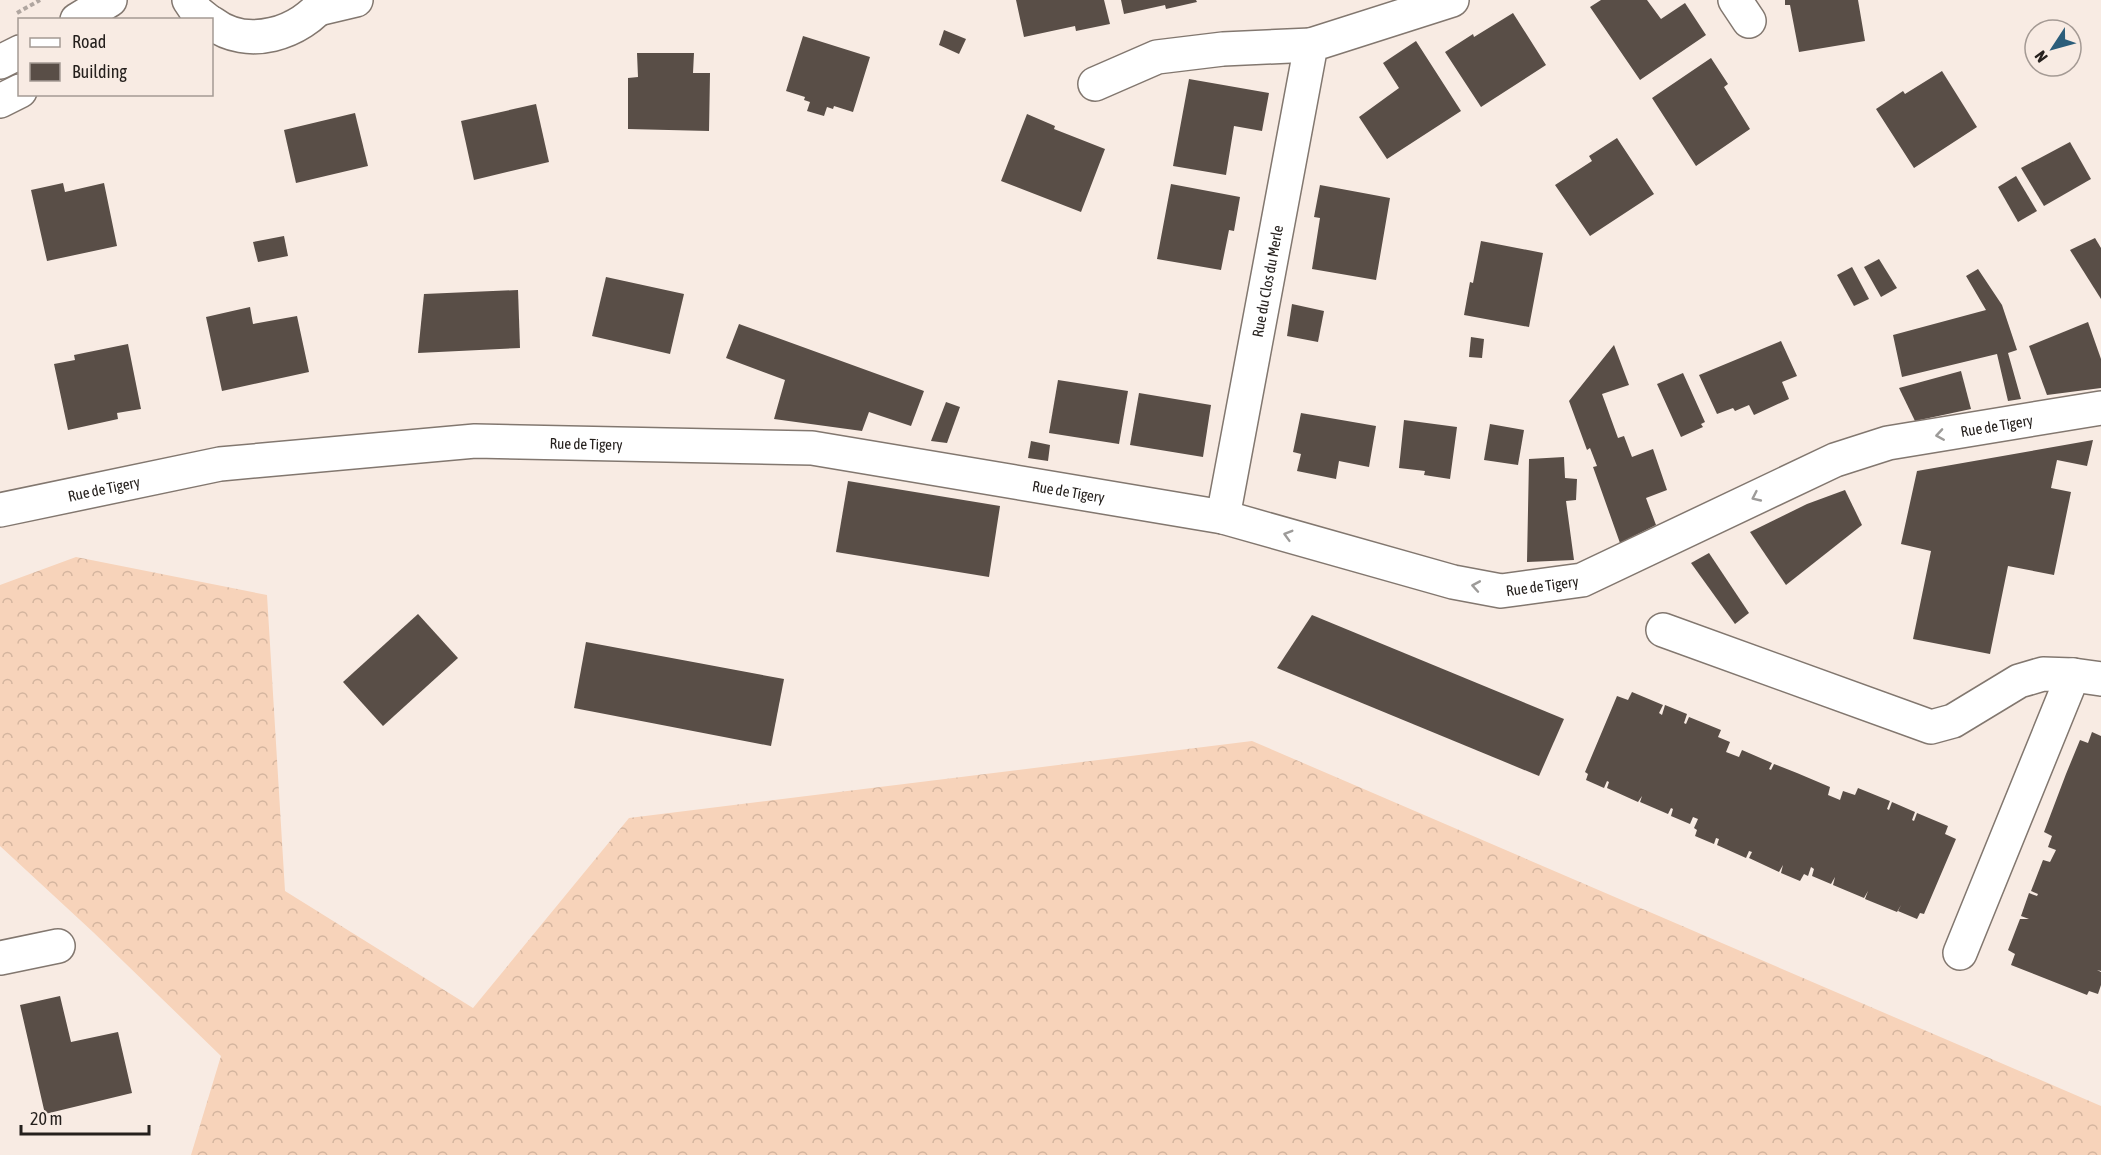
<svg xmlns="http://www.w3.org/2000/svg" width="2101" height="1155" font-family="'Asap Condensed',sans-serif">
	<defs>
		<pattern id="forest-crowns" width="20" height="18" patternUnits="userSpaceOnUse" patternTransform="scale(1.5)"><rect width="20" height="18" fill="#f7d3ba"/><path d="M2 6a3 3 0 1 1 6 0M12 15a3 3 0 1 1 6 0" fill="none" stroke="#d4b59f"/></pattern>
	</defs>
	<rect width="100%" height="100%" fill="#f8ebe3"/>
	<path fill="url(#forest-crowns)" d="M76,557l191,38 18,296 188,117 156,-190 623,-77 849,365v49h-1910l30,-99 -128,-124 -93,-86v-261z"/>
	<g fill="#594e47">
		<path d="M1016,0h88l6,24 -34,7 -1,-5 -51,11z"/>
		<path d="M1121,0h75l1,2 -31,7 -1,-4 -41,9z"/>
		<path d="M1601,0h46l14,19 24,-16 21,32 -66,45 -50,-73z"/>
		<path d="M1785,0h73l7,41 -66,11 -9,-47h-5z"/>
		<path d="M1513,13l33,52 -65,42 -36,-55 28,-18 1,3z"/>
		<path d="M944,30l22,9 -7,15 -20,-9z"/>
		<path d="M803,36l67,21 -17,55 -19,-6 -1,3 -6,-2 -3,9 -17,-5 3,-9 -6,-2 1,-3 -19,-6z"/>
		<path d="M1416,41l45,70 -74,48 -28,-42 40,-29 -16,-25z"/>
		<path d="M637,53h57l-1,20h17l-1,58 -81,-2v-51l10,-1z"/>
		<path d="M1711,58l17,26 -4,3 26,42 -54,37 -44,-68z"/>
		<path d="M1942,71l35,56 -63,41 -38,-59 27,-18 2,3z"/>
		<path d="M1189,79l80,14 -7,38 -28,-5 -8,49 -53,-9z"/>
		<path d="M536,104l13,58 -75,18 -13,-59z"/>
		<path d="M355,113l13,53 -72,17 -12,-53z"/>
		<path d="M1027,114l28,12 -1,3 51,20 -24,63 -80,-31z"/>
		<path d="M1617,138l37,56 -64,42 -35,-51 37,-24 -3,-5z"/>
		<path d="M2070,142l21,37 -47,27 -23,-38z"/>
		<path d="M2016,176l21,35 -19,11 -20,-35z"/>
		<path d="M63,183l2,9 39,-9 13,63 -70,15 -16,-71z"/>
		<path d="M1171,184l69,13 -6,34 -5,-1 -8,40 -64,-11z"/>
		<path d="M1320,185l70,13 -14,82 -64,-11 8,-51 -6,-1z"/>
		<path d="M284,236l4,20 -30,6 -5,-20z"/>
		<path d="M2095,238l6,10v51l-31,-49z"/>
		<path d="M1481,241l62,12 -14,74 -65,-12 6,-33 3,1z"/>
		<path d="M1879,259l18,29 -16,9 -17,-30z"/>
		<path d="M1852,267l17,32 -15,7 -17,-31z"/>
		<path d="M1978,269l24,36 15,45 -9,3 13,46 -13,2 -11,-47 -95,23 -9,-42 93,-25 -20,-34z"/>
		<path d="M606,277l78,17 -14,60 -78,-18z"/>
		<path d="M518,290l2,58 -102,5 6,-59z"/>
		<path d="M1292,304l32,7 -6,31 -31,-6z"/>
		<path d="M250,307l3,17 44,-8 12,56 -87,19 -16,-74z"/>
		<path d="M2088,322l13,37v29l-54,7 -18,-49z"/>
		<path d="M739,324l185,67 -13,35 -42,-14 -7,19 -88,-12 11,-39 -59,-22z"/>
		<path d="M1471,337l13,2 -2,19 -13,-1z"/>
		<path d="M1781,341l16,35 -15,6 7,17 -35,16 -5,-10 -14,6 -2,-3 -16,6 -18,-39z"/>
		<path d="M128,344l13,65 -24,4 1,6 -50,11 -14,-66 21,-4 -1,-5z"/>
		<path d="M1614,345l15,40 -27,9 16,44 6,-2 8,21 21,-8 14,41 -21,8 10,27 -36,18 -27,-76 4,-1 -7,-18 -3,2 -18,-49z"/>
		<path d="M1961,371l10,38 -56,12 -16,-33z"/>
		<path d="M1683,373l22,49 -4,2 2,3 -22,10 -24,-53z"/>
		<path d="M1058,380l70,11 -9,53 -70,-11z"/>
		<path d="M1139,393l72,12 -8,52 -73,-12z"/>
		<path d="M946,402l14,5 -13,36 -16,-2z"/>
		<path d="M1301,413l75,13 -7,41 -30,-6 -3,18 -39,-8 4,-17 -8,-2z"/>
		<path d="M1404,420l53,7 -7,52 -26,-4 1,-4 -26,-3z"/>
		<path d="M1490,424l34,6 -6,35 -34,-5z"/>
		<path d="M2093,440l-6,26 -30,-6 -6,28 20,4 -17,83 -46,-9 -18,88 -77,-15 18,-88 -30,-7 16,-73z"/>
		<path d="M1031,441l19,4 -2,16 -20,-3z"/>
		<path d="M1564,457l1,21 12,1 -1,21 -10,1 8,59 -47,2 2,-103z"/>
		<path d="M848,481l152,25 -11,71 -153,-25z"/>
		<path d="M1845,490l17,35 -76,60 -36,-53 57,-28z"/>
		<path d="M1709,553l40,60 -14,11 -44,-61z"/>
		<path d="M418,614l40,44 -75,68 -40,-44z"/>
		<path d="M1312,615l252,104 -25,57 -262,-108z"/>
		<path d="M586,642l198,37 -13,67 -197,-38z"/>
		<path d="M1632,692l31,13 -4,8 3,2 3,-10 22,9 -3,9 2,1 3,-7 32,13 -3,7 12,5 -4,10 13,5 3,-7 30,13 -3,6 2,1 3,-6 23,9 33,14 -2,8 12,5 3,-9 12,4 3,-7 32,13 -3,8 2,1 3,-8 23,10 -3,8 2,1 3,-8 31,13 -3,8 11,5 -32,75 -4,-1 -3,6 -19,-8 3,-6 -4,7 -32,-13 3,-8 -4,7 -31,-13 2,-8 -4,7 -19,-8 2,-7 -3,-2 -3,9 -4,-2 -4,7 -19,-8 2,-8 -4,7 -30,-14 3,-6 -3,-1 -3,7 -29,-13 2,-6 -3,-1 -2,6 -19,-8 2,-6 -3,-2 4,-9 -5,-2 -3,7 -19,-8 2,-7 -2,-1 -3,6 -28,-12 2,-6 -4,6 -31,-14 2,-6 -2,-1 -3,7 -18,-8 2,-6 -3,-2 32,-76 11,4z"/>
		<path d="M2092,732l9,4v235l-4,-1 4,2v13l-3,9 -9,-3 -2,4 -76,-30 4,-11 -7,-4 12,-31h9l-8,-3 8,-23 8,3 1,-2 -7,-3 12,-31 7,2 6,-12 -8,-3 4,-11 -8,-4 22,-58 14,-34 8,3z"/>
		<path d="M60,996l11,46 47,-10 14,61 -87,21 -25,-109z"/>
	</g>
	<g fill="none" stroke-linecap="round" stroke-linejoin="round">
		<g stroke="#82776f" stroke-width="36">
			<g id="minor">
				<path d="M1735,0l14,21"/>
				<path d="M1095,84l62,-27 66,-8 88,-4"/>
				<path id="s1" d="M0,510l220,-46 255,-23 337,7 411,69 230,65 48,9 81,-11 253,-120 53,-17 213,-35"/>
				<path id="s2" d="M1223,517l88,-472 141,-45"/>
				<path d="M1663,630l268,97 22,-6 66,-40 24,-7 30,1 28,4"/>
				<path d="M1960,953l113,-278"/>
				<path d="M0,958l58,-12"/>
			</g>
		</g>
		<g stroke="#82776f" stroke-width="36">
			<g id="major">
				<path d="M189,0l8,12 10,8"/>
				<path d="M318,9l38,-9"/>
				<path d="M77,20l33,-20"/>
				<path d="M212,23c35,27 89,11 113,-23"/>
				<path d="M0,62l20,-10"/>
				<path d="M0,101l20,-10"/>
			</g>
		</g>
		<path stroke="#b0a6a0" stroke-width="4" stroke-dasharray="4.5 3" stroke-linecap="butt" d="M17,13l23,-13"/>
		<use href="#minor" stroke="#fff" stroke-width="33"/>
		<use href="#major" stroke="#fff" stroke-width="33"/>
	</g>
	<defs><path id="oneway-chevron" d="M-2-3.5L2.5 0L-2 3.5" fill="none" stroke-width="1.6" stroke-linecap="round" stroke-linejoin="round" transform="scale(1.5)"/></defs>
	<g stroke="#9d9b99">
		<use href="#oneway-chevron" transform="translate(1940 435) rotate(171)"/>
		<use href="#oneway-chevron" transform="translate(1756 497) rotate(155)"/>
		<use href="#oneway-chevron" transform="translate(1288 535) rotate(-164)"/>
		<use href="#oneway-chevron" transform="translate(1476 586) rotate(-170)"/>
	</g>
	<g text-anchor="middle" dominant-baseline="central" stroke-width="6" stroke-linejoin="round" paint-order="stroke">
		<g font-size="15" fill="#25201d" stroke="#f8ebe3">
			<text stroke="none"><textPath href="#s2" startOffset="240">Rue du Clos du Merle</textPath></text>
			<text stroke="none"><textPath href="#s1" startOffset="2050">Rue de Tigery</textPath></text>
			<text stroke="none"><textPath href="#s1" startOffset="592">Rue de Tigery</textPath></text>
			<text stroke="none"><textPath href="#s1" startOffset="106">Rue de Tigery</textPath></text>
			<text stroke="none"><textPath href="#s1" startOffset="1078">Rue de Tigery</textPath></text>
			<text stroke="none"><textPath href="#s1" startOffset="1564">Rue de Tigery</textPath></text>
		</g>
	</g>
	<rect x="18" y="18" width="195" height="78" fill="#f8ebe3" stroke="#a49a94" stroke-width="1.5"/>
	<rect x="30" y="38" width="30" height="9" fill="#ffffff" stroke="#a49a94" stroke-width="1.5"/>
	<text x="72" y="48" font-size="18" fill="#25201d">Road</text>
	<rect x="30" y="63" width="30" height="18" fill="#594e47" stroke="#a49a94" stroke-width="1.5"/>
	<text x="72" y="78" font-size="18" fill="#25201d">Building</text>
	<g transform="translate(2053 48) rotate(234)"><circle r="28" fill="#f8ebe3" stroke="#a49a94" stroke-width="1.5"/>
	<path d="M0-4.5L10 22L0 15L-10 22Z" fill="#2b5d7a"/>
	<text y="-9" font-size="16" font-weight="bold" text-anchor="middle" fill="#25201d">N</text>
	</g>
	<path d="M21 1125v9h128v-9" fill="none" stroke="#25201d" stroke-width="3"/>
	<text x="30" y="1125" font-size="18" fill="#25201d" stroke="#f8ebe3" stroke-width="4.5" paint-order="stroke">20 m</text>
</svg>
